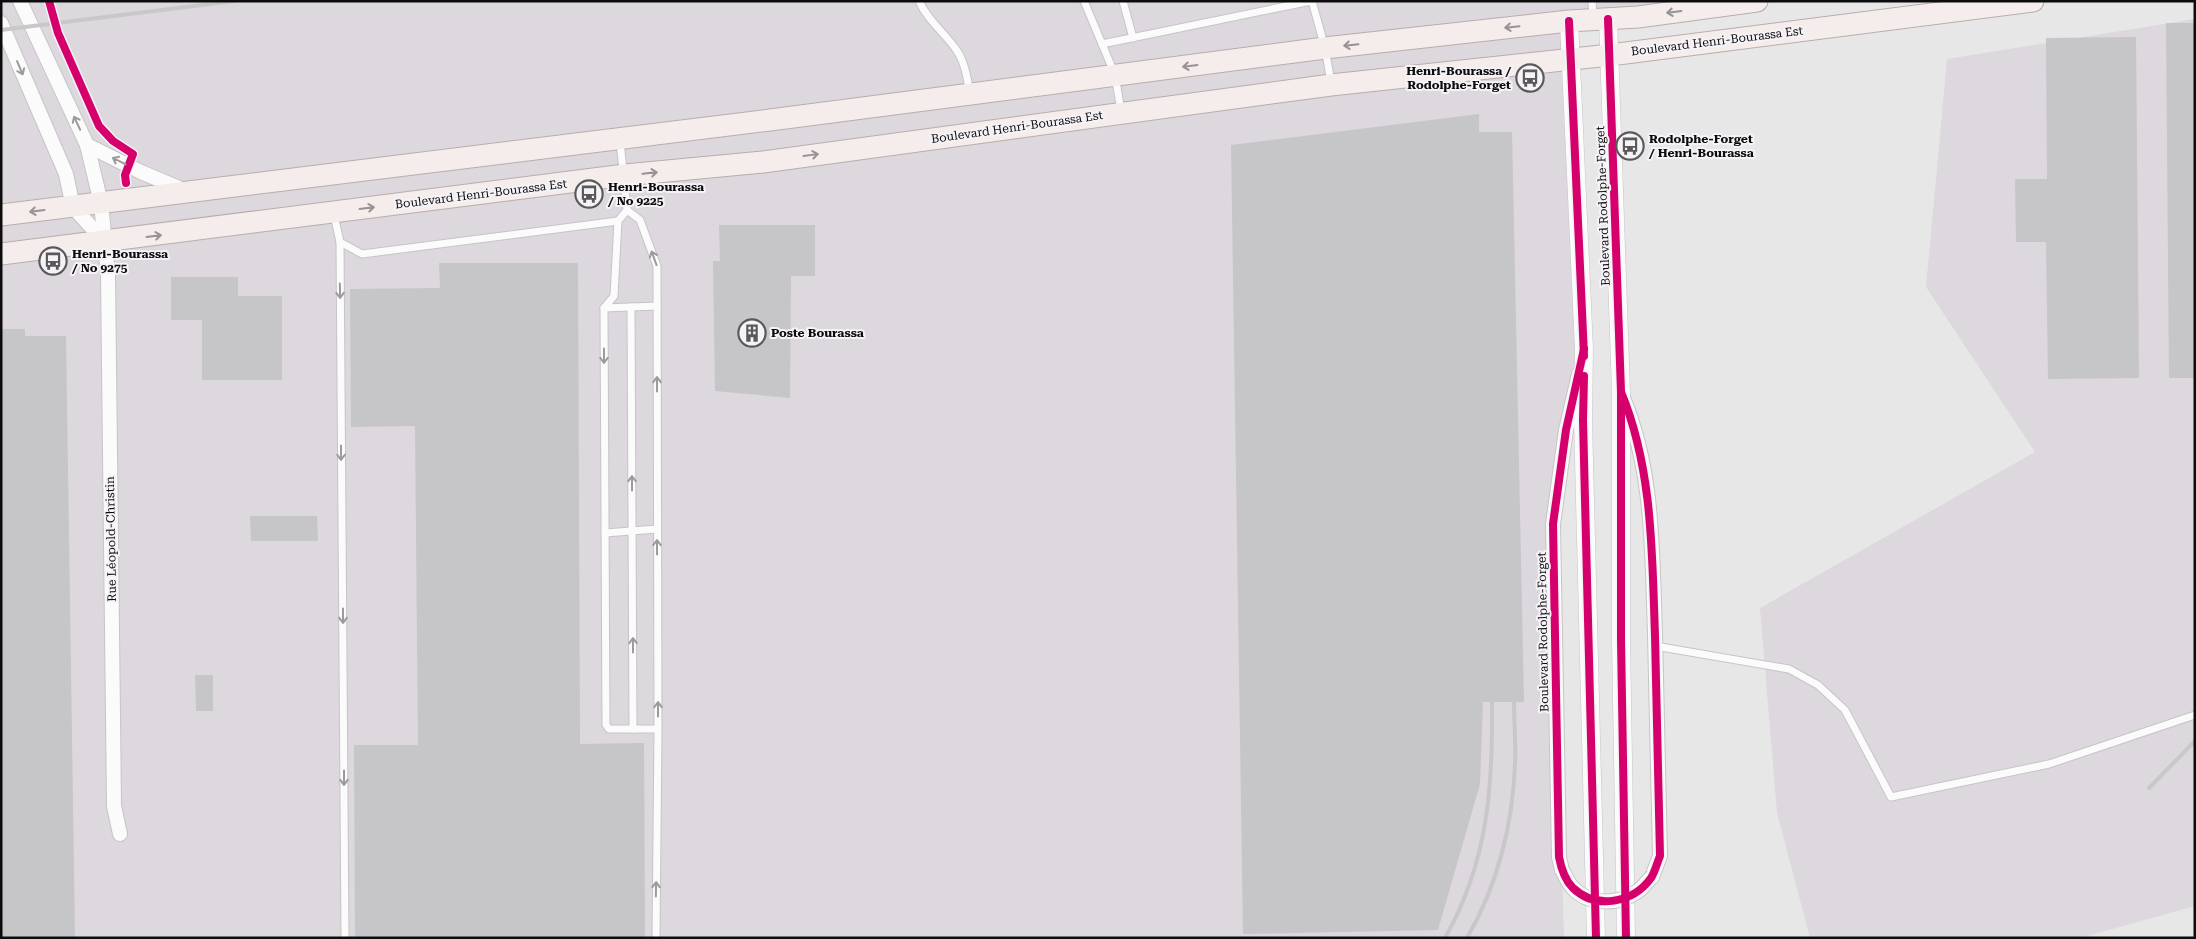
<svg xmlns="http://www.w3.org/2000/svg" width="2196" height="939" font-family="'Roboto Serif',serif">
	<rect width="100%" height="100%" fill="#e8e7e8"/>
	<g fill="#dcd8dd">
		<path d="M1,1h1735l-167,20 15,328 -31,204 11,385h-1563z"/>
		<path d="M2195,19v887l-115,32h-270l-33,-125 -17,-205 275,-156 -109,-165 21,-228z"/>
	</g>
	<g fill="#c6c5c7">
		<path d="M2166,23h29v355h-26z"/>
		<path d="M2136,37l3,341 -91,1 -2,-137h-30l-1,-63h32l-1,-141z"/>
		<path d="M1479,114v18h33l12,570h-41l-3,82 -42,146 -195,4 -12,-789z"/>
		<path d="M719,225h96v51h-24l-1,122 -75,-7 -2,-130h7z"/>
		<path d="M439,263h139l2,481 64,-1 1,195h-290l-1,-193h64l-3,-319 -64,1 -1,-138 90,-1z"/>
		<path d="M171,277h67v19h44v84h-80v-60h-31z"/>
		<path d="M2,329h23v7h41l9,602h-74z"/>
		<path d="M250,516h67l1,25h-67z"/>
		<path d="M195,675h18v36h-17z"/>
	</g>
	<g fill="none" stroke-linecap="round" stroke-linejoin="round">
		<g stroke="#c6c5c6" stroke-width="9">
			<g id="service">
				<path d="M919,1c9,20 24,30 36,47 10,13 12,30 15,45"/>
				<path d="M1084,1l31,74 6,36"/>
				<path d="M1123,1l10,37"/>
				<path d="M1312,1l13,47 6,34"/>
				<path d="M1592,1l1,16"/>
				<path d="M1102,44l209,-43"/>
				<path d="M620,141l7,69"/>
				<path d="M334,215l6,27 22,12 256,-33"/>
				<path d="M340,242l5,696"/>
				<path d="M631,307l2,422"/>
				<path d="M604,308l53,-2"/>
				<path d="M605,533l52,-4"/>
				<path d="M1655,646l134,23 29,16 27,25 46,87 158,-33 146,-49"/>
				<path d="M656,938l2,-209 -1,-463 -17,-46 -13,-10 -9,11 -4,75 -10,12 2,417 3,4h49"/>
			</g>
		</g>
		<g stroke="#c6c5c6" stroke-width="16">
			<g id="minor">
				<path d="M20,1l67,144 14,58 7,72 6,531 6,28"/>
				<path d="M1,23l65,151 7,33 32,35"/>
				<path d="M87,145l54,27 45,19"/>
				<path d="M1623,398c31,73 29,156 32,235 2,74 3,149 5,223l-8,21"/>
				<path d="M1562,870l-3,-13 -6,-333 13,-94 13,-56"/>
			</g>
		</g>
		<g stroke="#c6c5c6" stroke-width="19">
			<g id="tertiary">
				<path d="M1608,19l13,373v248l5,298"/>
				<path d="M1569,21l15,328 -1,71 13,518"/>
			</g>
		</g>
		<g stroke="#b8adac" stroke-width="23">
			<g id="primary">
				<path d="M1,215l769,-95 555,-72 244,-27 69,-4 119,-16"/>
				<path d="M1,254l624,-79 138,-13 568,-77 279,-30 423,-54"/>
			</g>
		</g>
		<use href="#service" stroke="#fcfbfc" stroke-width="7"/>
		<use href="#minor" stroke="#fcfbfc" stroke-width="14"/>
		<use href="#tertiary" stroke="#fcfbfc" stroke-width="18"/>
		<use href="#primary" stroke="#f4edec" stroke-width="21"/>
		<g stroke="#c9c8c9" stroke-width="4">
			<path d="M1,30l233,-29"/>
			<path d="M2149,788l46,-47"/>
			<path d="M1445,938c43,-76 48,-151 47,-236"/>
			<path d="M1467,938c31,-53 46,-115 48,-175 1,-20 -1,-41 -1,-61"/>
		</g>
		<g stroke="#c6c5c6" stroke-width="16" stroke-linecap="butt">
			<path id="minor-bridge" d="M1562,870c3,5 6,13 10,17 17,19 47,18 66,4 5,-3 9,-10 14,-14"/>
		</g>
		<use href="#minor-bridge" stroke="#fcfbfc" stroke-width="14"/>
		<g stroke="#f5f3f7" stroke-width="11">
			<g id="cycleway">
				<path d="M49,1l9,32 41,93 14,15 20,13 -8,21 1,8"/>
				<path d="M1608,19l13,373v248l5,298"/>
				<path d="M1569,21l15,335"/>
				<path d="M1584,349l-18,81 -13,94 6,333c2,11 6,23 14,31 23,22 60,15 78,-10 4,-6 6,-15 9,-22 -2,-73 -3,-147 -5,-220 -3,-82 -2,-167 -34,-244"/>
				<path d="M1584,376l-1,44 13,518"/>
			</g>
		</g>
		<use href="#cycleway" stroke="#d6006c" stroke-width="8"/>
	</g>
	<defs><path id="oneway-shaft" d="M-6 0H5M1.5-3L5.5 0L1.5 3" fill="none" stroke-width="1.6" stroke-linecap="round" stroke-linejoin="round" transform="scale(1.25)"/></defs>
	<g stroke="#989393">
		<use href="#oneway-shaft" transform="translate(1674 12) rotate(173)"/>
		<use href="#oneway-shaft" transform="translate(1512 27) rotate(174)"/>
		<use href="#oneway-shaft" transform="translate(1351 45) rotate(174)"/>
		<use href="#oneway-shaft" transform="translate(1190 66) rotate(173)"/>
		<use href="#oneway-shaft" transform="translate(811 155) rotate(-8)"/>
		<use href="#oneway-shaft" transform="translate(650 173) rotate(-6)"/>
		<use href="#oneway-shaft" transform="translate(367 208) rotate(-7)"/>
		<use href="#oneway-shaft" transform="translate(37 211) rotate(173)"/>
		<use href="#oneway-shaft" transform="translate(154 236) rotate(-7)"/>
	</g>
	<g stroke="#9c9b9c">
		<use href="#oneway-shaft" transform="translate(20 68) rotate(67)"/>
		<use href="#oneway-shaft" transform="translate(77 123) rotate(-115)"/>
		<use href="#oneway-shaft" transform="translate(119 161) rotate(-153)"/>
		<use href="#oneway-shaft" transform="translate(654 258) rotate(-110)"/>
		<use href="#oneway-shaft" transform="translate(340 291) rotate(89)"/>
		<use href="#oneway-shaft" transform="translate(604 356) rotate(90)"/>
		<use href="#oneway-shaft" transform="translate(657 384) rotate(-90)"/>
		<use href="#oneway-shaft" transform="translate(341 453) rotate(90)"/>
		<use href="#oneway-shaft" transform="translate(632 483) rotate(-90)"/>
		<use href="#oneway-shaft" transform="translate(657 547) rotate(-90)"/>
		<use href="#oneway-shaft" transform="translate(343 616) rotate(90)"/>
		<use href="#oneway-shaft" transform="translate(633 645) rotate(-90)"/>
		<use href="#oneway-shaft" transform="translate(658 709) rotate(-90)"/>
		<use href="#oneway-shaft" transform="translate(344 778) rotate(90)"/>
		<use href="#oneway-shaft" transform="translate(656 889) rotate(-89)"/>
	</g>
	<defs>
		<g id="bus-ring" transform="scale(1.4375)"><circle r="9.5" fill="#f5f3f7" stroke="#5a595a" stroke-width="1.5"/><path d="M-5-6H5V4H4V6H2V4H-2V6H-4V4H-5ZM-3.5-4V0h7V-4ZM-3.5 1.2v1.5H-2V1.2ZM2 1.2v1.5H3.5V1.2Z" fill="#5a595a"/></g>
		<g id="building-ring" transform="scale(1.4375)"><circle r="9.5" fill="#f5f3f7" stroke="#5a595a" stroke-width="1.5"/><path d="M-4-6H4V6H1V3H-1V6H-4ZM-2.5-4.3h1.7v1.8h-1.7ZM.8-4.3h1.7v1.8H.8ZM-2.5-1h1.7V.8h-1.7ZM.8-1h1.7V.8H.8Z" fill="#5a595a"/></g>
	</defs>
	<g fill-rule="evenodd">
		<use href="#bus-ring" x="1530" y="78"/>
		<use href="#bus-ring" x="1630" y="146"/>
		<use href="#bus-ring" x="589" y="194"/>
		<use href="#bus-ring" x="53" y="261"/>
		<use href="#building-ring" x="752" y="333"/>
	</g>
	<g text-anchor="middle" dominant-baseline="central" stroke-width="4" stroke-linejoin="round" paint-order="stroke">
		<g font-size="12" fill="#0d0c0d" stroke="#f5f3f7">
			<text transform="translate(1717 41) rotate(-7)">Boulevard Henri-Bourassa Est</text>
			<text transform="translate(1017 127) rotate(-8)">Boulevard Henri-Bourassa Est</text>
			<text transform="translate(481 194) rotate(-7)">Boulevard Henri-Bourassa Est</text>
			<text transform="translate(1603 206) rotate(-92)">Boulevard Rodolphe-Forget</text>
			<text transform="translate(111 539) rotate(-91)">Rue Léopold-Christin</text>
			<text transform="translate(1543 632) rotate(-91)">Boulevard Rodolphe-Forget</text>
		</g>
		<g font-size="12" font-weight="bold" fill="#0d0c0d" stroke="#f5f3f7" text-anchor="start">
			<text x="1511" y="71" text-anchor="end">Henri-Bourassa /<tspan x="1511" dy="14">Rodolphe-Forget</tspan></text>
			<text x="1649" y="139">Rodolphe-Forget<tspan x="1649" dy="14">/ Henri-Bourassa</tspan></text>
			<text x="608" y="187">Henri-Bourassa<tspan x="608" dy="14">/ No 9225</tspan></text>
			<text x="72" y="254">Henri-Bourassa<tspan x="72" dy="14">/ No 9275</tspan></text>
			<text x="771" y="333">Poste Bourassa</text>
		</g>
	</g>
	<rect width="2196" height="939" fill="none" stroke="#0d0c0d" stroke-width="5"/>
</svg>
